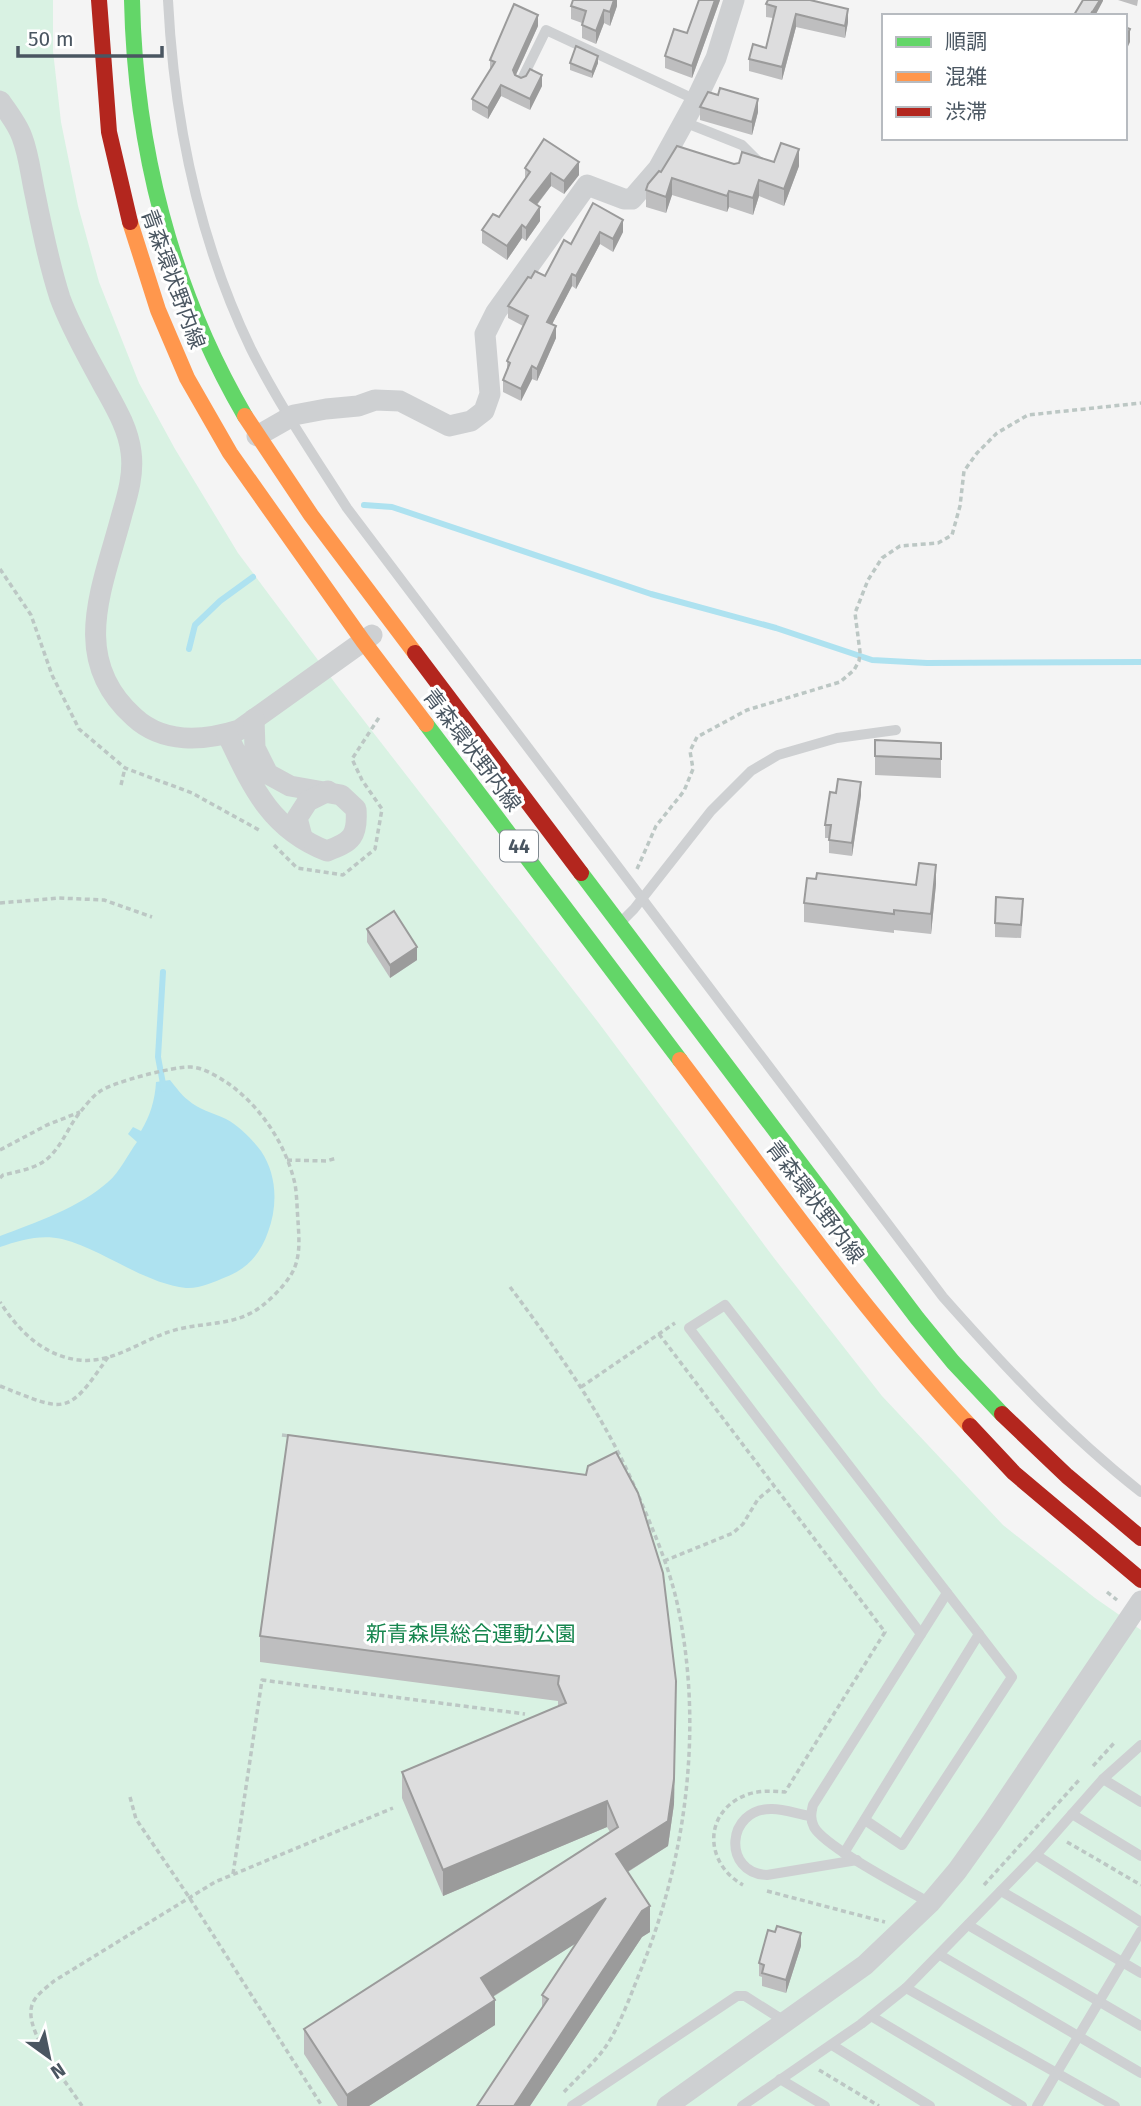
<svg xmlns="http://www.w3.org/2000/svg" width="1141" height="2106" font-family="'Fira Sans','Noto Sans JP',sans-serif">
	<rect width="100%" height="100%" fill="#f4f4f4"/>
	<path fill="#d9f2e3" d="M0,0h53v51l8,71 17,84 21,76 40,101 36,66 63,104 103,138 257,331 176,236 108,138 121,129 92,73 46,32v476h-1141z"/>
	<path fill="#aee2f0" d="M170,1080c6,7 11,15 18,20 10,9 25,13 38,19 13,7 26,20 35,32 16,24 17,54 7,81 -7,21 -21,37 -42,45 -12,5 -27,12 -40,11 -43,-5 -82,-38 -124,-49 -21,-5 -42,1 -62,8v-11c35,-13 80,-29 108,-54 12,-10 20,-28 29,-40l-9,-8 5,-7 8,4c9,-15 14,-31 15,-49z"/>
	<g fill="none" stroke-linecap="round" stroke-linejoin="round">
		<g stroke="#aee2f0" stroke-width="6">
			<path d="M364,505l28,2 259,87 125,34 96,32 55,3 214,-1"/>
			<path d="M189,649l6,-24 25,-24 33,-24"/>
			<path d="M163,972l-5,85 6,32"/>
		</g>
		<g stroke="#bcc7c4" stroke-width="3.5" stroke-dasharray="5 3.5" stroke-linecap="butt">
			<path d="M0,569l31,46 21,60 27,54 46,39 67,25 67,37"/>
			<path d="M121,785l4,-17"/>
			<path d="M274,845l23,23 46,7 32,-26 7,-40 -20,-29 -10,-21 28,-43"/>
			<path d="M637,869l19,-43 28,-35 9,-22 -3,-18 7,-14 50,-27 93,-28 14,-12 5,-9 1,-9 -5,-39 13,-33 14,-22 18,-12 38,-3 14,-8 8,-29 4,-35 13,-18 20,-20 31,-18 113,-12"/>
			<path d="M0,903l59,-5 45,2 48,17"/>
			<path d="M0,1150l47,-25 33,-13"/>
			<path d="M287,1160l39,1 11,-3"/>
			<path d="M0,1178l3,-3c13,-3 29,-6 40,-13 18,-12 25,-36 38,-51 5,-6 12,-15 18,-19 13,-10 76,-26 92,-25 14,1 27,10 38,17 33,24 57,61 66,100 2,12 2,25 3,37 1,17 3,36 -6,52 -8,14 -27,33 -41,40 -23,12 -48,10 -72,16 -35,8 -63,35 -100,31 -36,-4 -61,-30 -79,-58"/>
			<path d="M510,1287c48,64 94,129 126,203"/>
			<path d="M659,1334l226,298 -100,160c-13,-1 -26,-2 -39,3 -43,17 -42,68 -3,90"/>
			<path d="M0,1386c66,26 67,31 108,-29"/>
			<path d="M581,1387l94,-64"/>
			<path d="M282,1435l8,1"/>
			<path d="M664,1561l69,-28 10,-9 15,-25 16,-13"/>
			<path d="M1107,1592l10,8"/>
			<path d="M1093,1766l22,-24"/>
			<path d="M130,1797l6,22 53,78 133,209"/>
			<path d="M1067,1842l74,43"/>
			<path d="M233,1874l29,-194 263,34"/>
			<path d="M984,1885l96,-106"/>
			<path d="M767,1891l118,31"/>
			<path d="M819,2070l60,36"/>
			<path d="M564,2092c13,-14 29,-28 40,-43 15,-20 28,-58 38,-82 45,-112 61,-241 36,-360 -8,-38 -24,-75 -39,-110"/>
			<path d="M82,2106c-14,-22 -54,-69 -51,-96 1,-13 14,-21 23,-29l161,-99 178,-74"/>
		</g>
		<g stroke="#ced0d2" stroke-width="10">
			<path d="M168,0c6,120 31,241 83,349 28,56 63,107 96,159l596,789c62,70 125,138 198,195"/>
			<path d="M521,81l25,-51 150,70"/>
			<path d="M684,122l58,23 18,18"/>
			<path d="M623,920l11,-11 77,-98 40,-40 27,-16 59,-17 59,-8"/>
			<path d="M1103,1779l38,23"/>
			<path d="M1072,1814l69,42"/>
			<path d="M810,1816c-12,-2 -26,-7 -38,-7 -46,-1 -50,64 -5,66l90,-15"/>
			<path d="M865,1820l37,25 110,-168 -287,-372 -36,23 232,306"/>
			<path d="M844,1853l135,-219"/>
			<path d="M1036,1855l105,67"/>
			<path d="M1001,1891l140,82"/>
			<path d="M930,1903c-24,-14 -105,-56 -116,-76 -4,-8 -3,-14 -1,-22l134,-212"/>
			<path d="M968,1925l173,101"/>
			<path d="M940,1955l201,118"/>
			<path d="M906,1988l209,118"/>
			<path d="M871,2016l151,90"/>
			<path d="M832,2045l98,61"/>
			<path d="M780,2079l45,27"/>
			<path d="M572,2106l165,-110h8l41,26"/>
			<path d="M742,2106l119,-82 45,-36 130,-133 67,-76 38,-34"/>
			<path d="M1037,2106l104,-175"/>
		</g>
		<g stroke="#ced0d2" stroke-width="21">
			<path d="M0,101c8,11 18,24 22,36 7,18 9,39 13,57 7,35 14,70 25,104 11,30 27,57 42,85 12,22 26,44 29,69 3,21 -3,42 -9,62 -19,73 -54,144 12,203 29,27 70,24 105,13l133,-95"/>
			<path d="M257,436l37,-21 32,-6 32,-3 17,-6 25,1 49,25 22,-5 13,-10 6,-17 -5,-60 11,-22 91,-127 37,14h8l26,-30 38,-69 20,-42 18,-58"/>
			<path d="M227,734c25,52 43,95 100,117 25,-9 31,-15 29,-42l-15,-14 -51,-9 -22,-12 -13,-26 -1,-29"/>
			<path d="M302,837l-5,-19 11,-17 20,-10"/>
			<path d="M667,2106l198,-141 65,-62 27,-32 35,-49 149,-221"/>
		</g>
		<g stroke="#63d668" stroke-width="16">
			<path d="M132,0c3,146 39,289 113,416"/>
			<path d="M426,724l254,336"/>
			<path d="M581,873l336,445 36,44 49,52"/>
		</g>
		<g stroke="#ff974d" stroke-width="16">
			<path d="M130,222l28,88 29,68 43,75 133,188 63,83"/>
			<path d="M245,416l66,99 104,138"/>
			<path d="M680,1060c94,124 184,253 290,366"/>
		</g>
		<g stroke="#b3261e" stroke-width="16">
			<path d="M99,0l10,132 21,90"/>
			<path d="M415,653l166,220"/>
			<path d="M1002,1414l65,62 74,62"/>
			<path d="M970,1426l44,47 127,107"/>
		</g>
	</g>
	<g fill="#bebebf">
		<path d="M617,0v6l-7,20 -6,-3 -8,21 -14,-6v-15l-11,-4v-13z"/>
		<path d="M699,0h21l-28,78 -27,-10v-12l22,-23z"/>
		<path d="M1118,0h20l-1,6z"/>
		<path d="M766,4l82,18 -3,16 -49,-11 -14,53 -33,-9v-12l17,-11 7,-30 -7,-1z"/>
		<path d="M538,26l-22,49 26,11 -12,24 -29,-14 -13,23 -16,-9v-11l18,-29v-10z"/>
		<path d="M570,63h28l-6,15 -22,-8z"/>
		<path d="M700,107l58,5 -6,23 -52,-15z"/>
		<path d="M774,162l25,4 -15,40 -25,-10 -6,19 -24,-8 -2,5 -55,-17 -6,18 -20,-6v-17l15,-18 73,-8z"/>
		<path d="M525,168l54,7 -15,19 -13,-8 -14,19 3,16 -14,20 -4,-3 -15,22 -25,-17v-13l17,-13 26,-37z"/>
		<path d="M593,203l30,29 -10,20 -13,-8 -24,45 -4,-3 -20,38 4,14 -19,43 -5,-2 -11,22 -18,-9v-12l4,-9v-10l16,-35 -15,-8v-12l23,-28 14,-2 26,-32z"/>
		<path d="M875,740l66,3v35l-66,-3z"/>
		<path d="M861,795l-9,61 -23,-3v-15h-4v-13z"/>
		<path d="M936,884l-5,50 -37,-4v3l-90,-11v-19l112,-18z"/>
		<path d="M1023,912l-2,26 -26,-1v-14z"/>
		<path d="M367,929l50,31 -27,18 -23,-36z"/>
		<path d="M288,1435l388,271 -2,98 -6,42 -40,26 22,60 -8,5 -112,169h-53l65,-97v-14l34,-52 -83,54 2,28 -126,81h-31l-34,-52v-25l306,-197 -3,-5 -164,69 -41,-98v-26l156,-66v-5l-298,-39v-26z"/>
		<path d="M801,1946l-15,47 -24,-7v-9l-3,-1v-13z"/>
	</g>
	<g fill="#9b9b9b">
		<path d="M614,0h3v6l-7,20v-14z"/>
		<path d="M715,0h5l-28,78v-12z"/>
		<path d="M1100,0h3v1l-8,15h-4z"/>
		<path d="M848,9v13l-3,16v-12z"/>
		<path d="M604,10v13l-8,21v-13z"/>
		<path d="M796,14v13l-14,53v-13z"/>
		<path d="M538,15v11l-25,55v-11z"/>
		<path d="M1130,29v13l-5,11v-13z"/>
		<path d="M598,56v7l-6,15v-6z"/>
		<path d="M542,75v11l-12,24v-11z"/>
		<path d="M501,85v11l-13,23v-11z"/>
		<path d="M758,99v13l-6,23v-13z"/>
		<path d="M799,149v17l-15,40v-17z"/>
		<path d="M579,162v13l-15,19v-13z"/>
		<path d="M551,173v13l-21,27v-13z"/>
		<path d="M672,178v17l-6,18v-16z"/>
		<path d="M759,180v16l-6,19v-17z"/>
		<path d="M729,191v16l-2,5v-16z"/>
		<path d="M540,207v14l-14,20v-13z"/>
		<path d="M623,220v12l-10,20v-13z"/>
		<path d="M522,225v13l-15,22v-14z"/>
		<path d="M600,232v12l-24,45v-13z"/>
		<path d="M572,274v12l-25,48v-12z"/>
		<path d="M556,326v12l-19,43v-12z"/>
		<path d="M532,366v13l-11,22v-12z"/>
		<path d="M861,782v13l-9,61v-13z"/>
		<path d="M936,865v19l-5,50v-20z"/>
		<path d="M417,947v13l-27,18v-13z"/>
		<path d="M676,1681l-2,123 -6,42 -52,33v-25z"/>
		<path d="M607,1801v26l-164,69v-26z"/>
		<path d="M606,1898v26l-125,80v-26z"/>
		<path d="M650,1906v26l-8,5 -112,169h-16l128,-195z"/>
		<path d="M801,1933v13l-15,47v-13z"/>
		<path d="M495,2000v25l-126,81h-22v-11z"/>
	</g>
	<g fill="#ddddde" stroke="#9b9b9b" stroke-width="2">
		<path d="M573,0h41l-4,12 -6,-2 -8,21 -14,-6 4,-14 -15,-5z"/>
		<path d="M699,0h16l-23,66 -27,-10 9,-27 13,4z"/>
		<path d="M768,0h42l38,9 -3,17 -49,-12 -14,53 -33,-8 4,-15 13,4 10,-41 -10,-3z"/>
		<path d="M1083,0h17l-10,16h-13l-3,-1z"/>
		<path d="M514,4l24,11 -25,55 2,5 6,3 5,-2 4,-7 12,6 -12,24 -29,-14 -13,23 -16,-9 23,-37 -5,-2z"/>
		<path d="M1092,12l8,4h-10z"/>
		<path d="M1125,27l5,2 -5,11z"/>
		<path d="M576,46l22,10 -6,16 -22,-9z"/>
		<path d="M720,88l38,11 -6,23 -52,-15 8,-15 10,3z"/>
		<path d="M544,139l35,23 -15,19 -13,-8 -21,27 10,7 -14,21 -4,-3 -15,21 -25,-16 11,-16 6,3 31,-45 -5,-4z"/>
		<path d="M781,143l18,6 -15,40 -25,-9 -6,18 -24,-7 -2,5 -55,-18 -6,19 -20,-7 2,-6 11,-13 2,1 16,-26 57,18 5,-1 3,-11 32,10z"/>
		<path d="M593,203l30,17 -10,19 -13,-7 -24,44 -4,-2 -25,48 9,4 -19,43 -5,-3 -11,23 -18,-9 7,-17 -3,-2 21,-45 -20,-10 20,-29 3,1 4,-7 10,5 19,-36 7,4z"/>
		<path d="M875,740l66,3v16l-66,-3z"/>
		<path d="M838,779l23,3 -9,61 -23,-3 2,-15h-6l5,-33 6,1z"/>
		<path d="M919,863l17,2 -5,49 -37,-4v4l-90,-11 3,-25 9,1 1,-6 99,12z"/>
		<path d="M996,897l27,2 -2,26 -26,-2z"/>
		<path d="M394,911l23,36 -27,18 -23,-36z"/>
		<path d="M288,1435l298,40 2,-9 28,-14 22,41 25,80 13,108 -2,98 -6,42 -52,33 34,52 -8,5 -128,195h-37l71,-107 -6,-4 64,-97 -125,80 14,22 -148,95 -43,-66 314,-202 -11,-26 -164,69 -41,-98 164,-69 -8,-19 1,-8 -299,-40z"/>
		<path d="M777,1926l24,7 -15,47 -24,-7 2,-8 -5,-2 9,-33 7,2z"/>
	</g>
	<g text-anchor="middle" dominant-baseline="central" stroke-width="6" stroke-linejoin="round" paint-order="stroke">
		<rect fill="#fff" stroke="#808990" stroke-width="2" x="500" y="830.5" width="38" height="31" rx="5"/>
		<g font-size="19" font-weight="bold" fill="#4a5661">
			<text x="519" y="846">44</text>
		</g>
		<g font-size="21" fill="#4a5661" stroke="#fff">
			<text transform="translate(173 279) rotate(70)">青森環状野内線</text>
			<text transform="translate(472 750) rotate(53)">青森環状野内線</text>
			<text transform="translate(815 1202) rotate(53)">青森環状野内線</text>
		</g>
		<g font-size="21" fill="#17864f" stroke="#fff">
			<text x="471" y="1634">新青森県総合運動公園</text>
		</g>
	</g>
	<rect x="882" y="14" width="245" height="126" fill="#ffffff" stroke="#b7bbc0" stroke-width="2"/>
	<rect x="896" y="37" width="35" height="10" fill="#63d668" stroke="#b7bbc0" stroke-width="2"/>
	<text x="945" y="49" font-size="21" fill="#4a5661">順調</text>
	<rect x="896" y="72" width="35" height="10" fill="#ff974d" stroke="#b7bbc0" stroke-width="2"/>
	<text x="945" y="84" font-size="21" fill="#4a5661">混雑</text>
	<rect x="896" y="107" width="35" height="10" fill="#b3261e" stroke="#b7bbc0" stroke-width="2"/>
	<text x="945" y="119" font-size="21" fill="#4a5661">渋滞</text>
	<g transform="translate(49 2057) rotate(147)" stroke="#ffffff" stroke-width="5" paint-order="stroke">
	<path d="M0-5L12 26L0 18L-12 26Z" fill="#4a5661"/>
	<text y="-10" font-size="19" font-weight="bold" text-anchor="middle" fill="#4a5661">N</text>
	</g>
	<path d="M18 46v10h144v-10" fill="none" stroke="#4a5661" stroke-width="3.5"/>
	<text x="28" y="46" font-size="21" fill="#4a5661" stroke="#ffffff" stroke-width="5" paint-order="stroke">50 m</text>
</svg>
